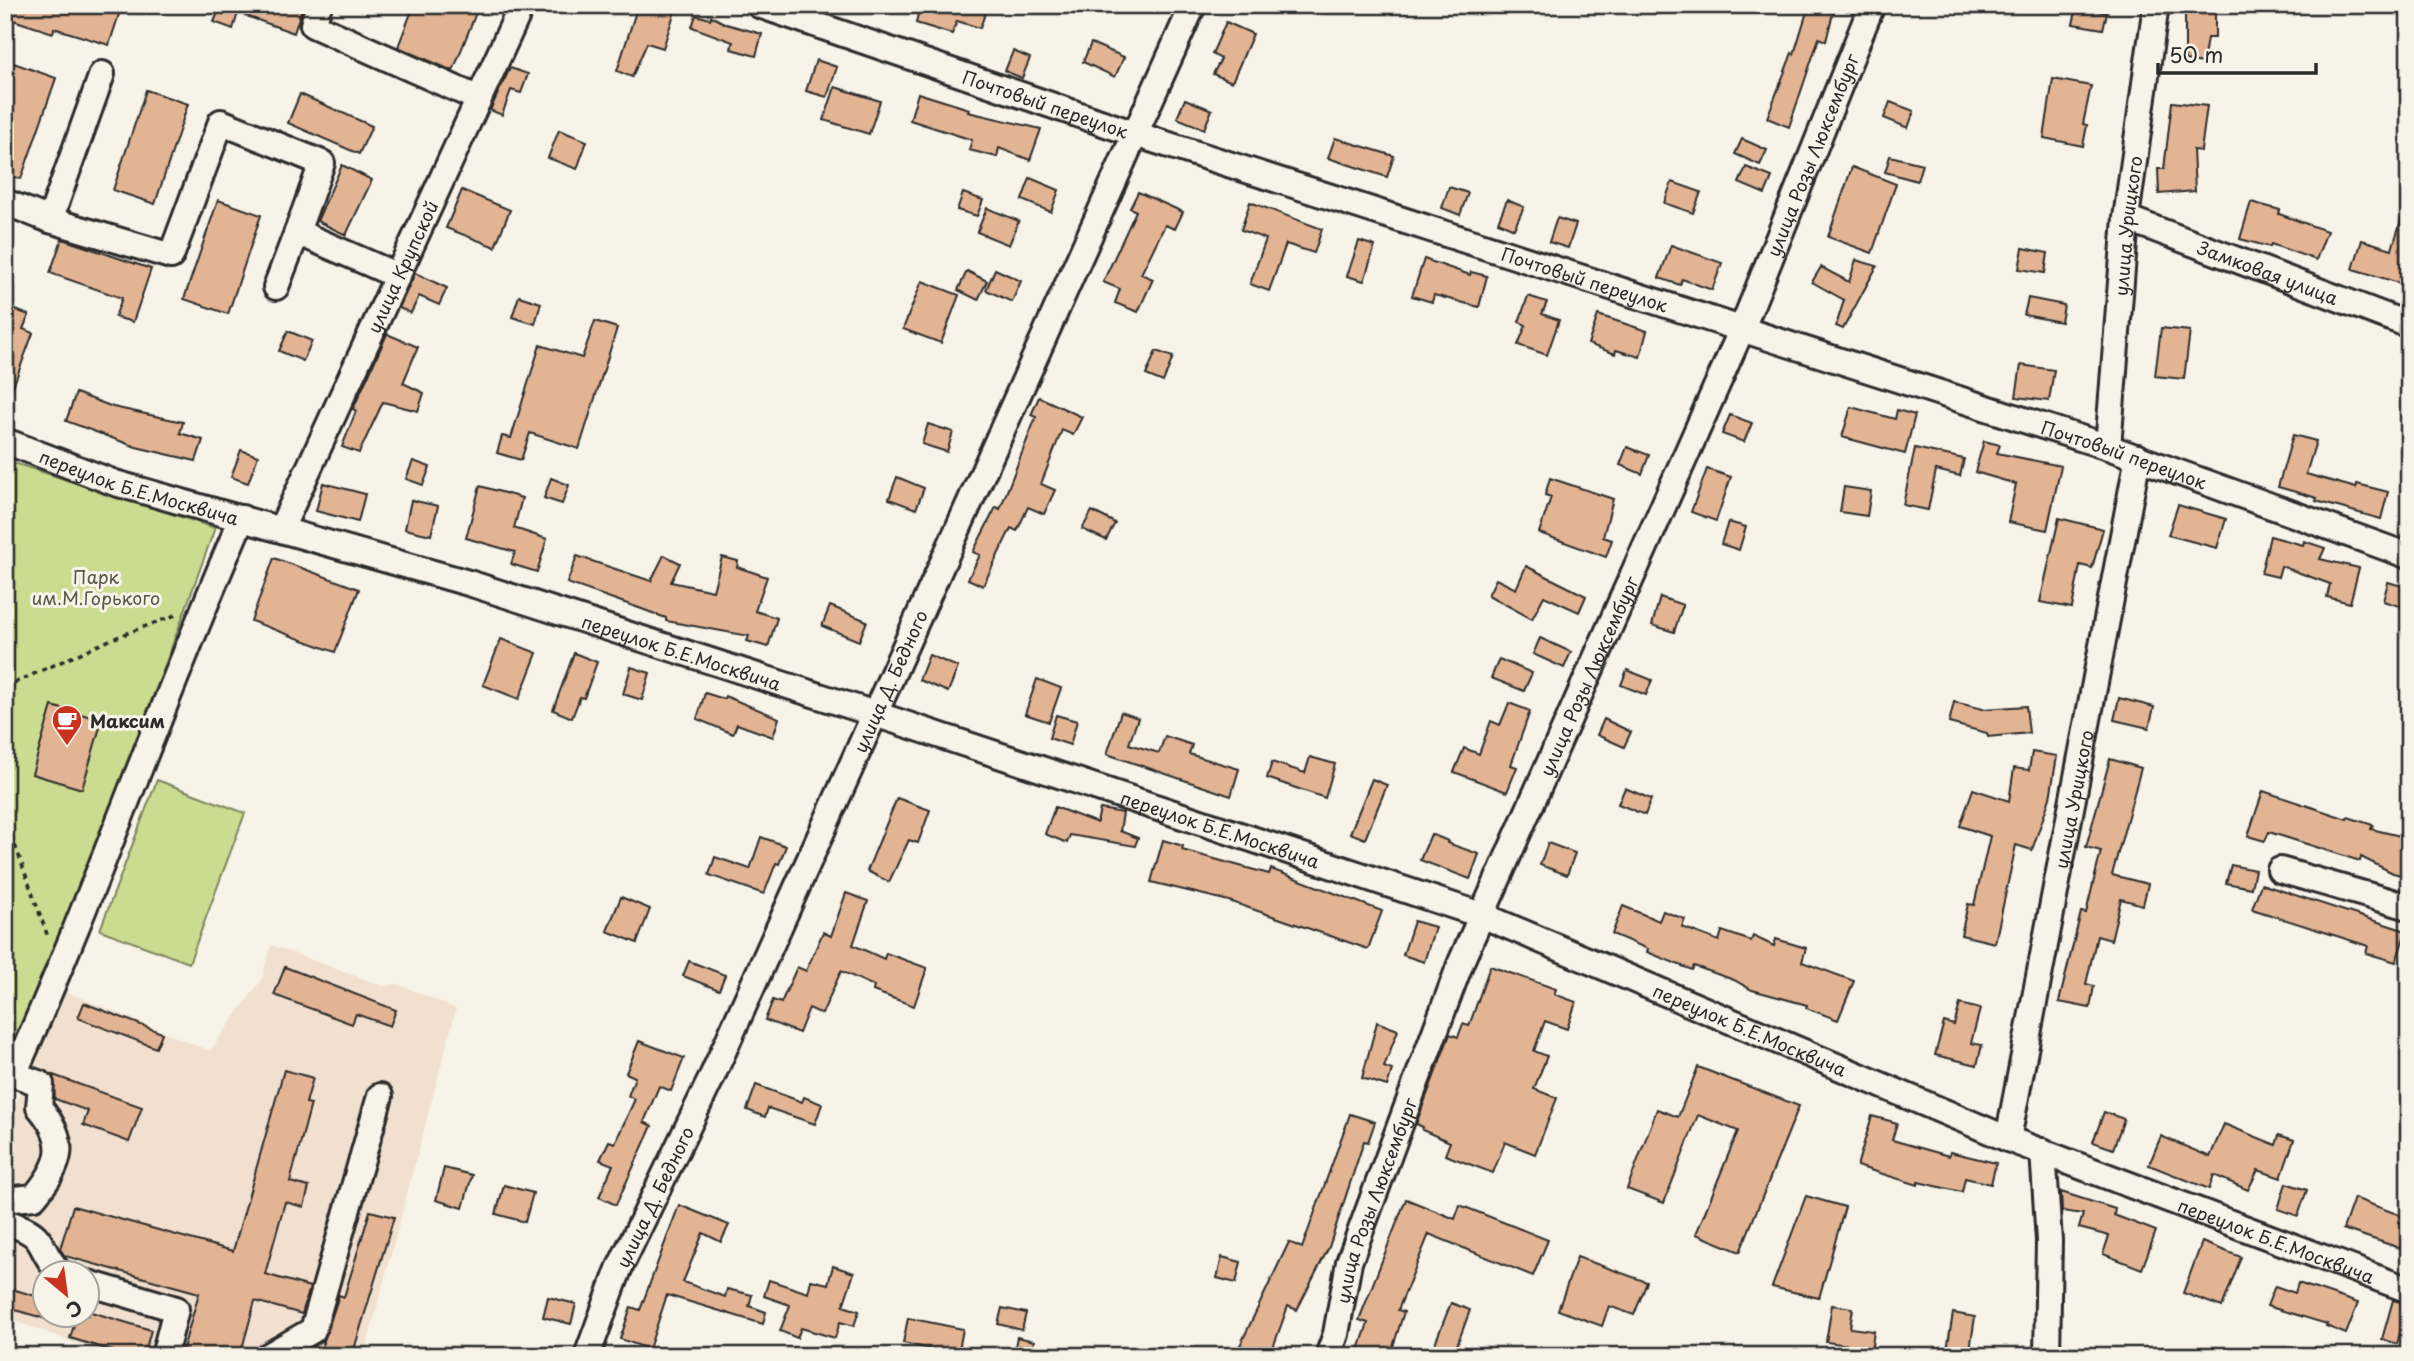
<svg xmlns="http://www.w3.org/2000/svg" width="2414" height="1361" font-family="'Playpen Sans',sans-serif">
	<rect width="100%" height="100%" fill="#f7f3e8"/>
	<filter id="ink" filterUnits="userSpaceOnUse"><feTurbulence type="fractalNoise" baseFrequency=".0143" numOctaves="2"/><feDisplacementMap in="SourceGraphic" scale="14" xChannelSelector="R" yChannelSelector="G"/><feConvolveMatrix kernelMatrix="1 2 1 2 8 2 1 2 1" color-interpolation-filters="sRGB"/></filter>
	<g filter="url(#ink)">
		<path fill="#f1e0cf" fill-rule="evenodd" d="M271,945l112,41 15,-2 58,25 -92,347h-254l-105,-39v-187l57,-140 148,61 52,-72zM46,1274h42v42h-42z"/>
		<g fill="#cbdb90" stroke="#7b835e" stroke-width="2">
			<path d="M5,460l210,68 -151,414 -50,114 -9,-3z"/>
			<path d="M157,780l88,33 -56,150 -89,-33z"/>
		</g>
		<g fill="#e3b494" stroke="#2b2b2b" stroke-width="2">
			<path d="M15,5h107l-13,40 -55,-17 -1,5 -43,-14z"/>
			<path d="M221,5h82l-9,28 -56,-20 -5,16 -19,-7z"/>
			<path d="M414,5h65l-26,66 -55,-24z"/>
			<path d="M638,5h39l-14,43 -16,-5 -15,34 -15,-6z"/>
			<path d="M920,5h68l-8,23 -23,-7 -5,13 -36,-11z"/>
			<path d="M1809,5h26l-9,36 -7,-3 -30,89 -22,-9 25,-65 2,1z"/>
			<path d="M2077,7l30,6 -4,16 -30,-5z"/>
			<path d="M2185,10h30v28h-8l-4,25 -18,-3z"/>
			<path d="M696,15l14,4 1,-3 15,8 36,10 -6,22 -25,-7 2,-7 -41,-15z"/>
			<path d="M1226,22l27,12 -21,48 -19,-8 8,-15 -9,-5z"/>
			<path d="M1091,43l33,14 -9,20 -32,-15z"/>
			<path d="M1013,51l17,7 -8,20 -17,-7z"/>
			<path d="M5,60l51,18 -35,101 -16,-5z"/>
			<path d="M816,60l21,7 -10,30 -21,-6z"/>
			<path d="M510,68l18,6 -7,19 -10,-3 -9,25 -12,-5z"/>
			<path d="M2053,79l38,7 -8,38 4,1 -4,21 -39,-8z"/>
			<path d="M835,87l45,14 -11,33 -45,-14z"/>
			<path d="M146,90l42,14 -33,100 -42,-14z"/>
			<path d="M918,93l51,16 -1,3 73,17 -11,31 -31,-12 -2,9 -28,-7 3,-10 -62,-20z"/>
			<path d="M300,94l72,32 -13,28 -71,-31z"/>
			<path d="M1185,99l27,11 -8,19 -27,-11z"/>
			<path d="M1890,102l24,9 -6,17 -24,-10z"/>
			<path d="M2172,102l35,4 -6,45 -8,-1 2,41 -36,3 -1,-25h6z"/>
			<path d="M559,130l28,11 -10,28 -29,-11z"/>
			<path d="M1335,138l59,18 -7,21 -59,-19z"/>
			<path d="M1742,139l25,11 -7,15 -25,-11z"/>
			<path d="M1890,156l32,8 -5,17 -32,-9z"/>
			<path d="M342,165l30,15 -26,55 -29,-14z"/>
			<path d="M1746,167l26,10 -7,17 -26,-11z"/>
			<path d="M1852,167l44,17 -24,69 -44,-16z"/>
			<path d="M1030,178l29,12 -8,22 -29,-12z"/>
			<path d="M1672,182l29,10 -8,21 -29,-10z"/>
			<path d="M1449,187l19,6 -8,22 -18,-7z"/>
			<path d="M462,190l48,20 -15,37 -49,-19z"/>
			<path d="M1138,192l45,20 -8,17 -10,-4 -24,49 12,5 -15,33 -23,-9 5,-14 -17,-7 33,-71 -6,-3z"/>
			<path d="M963,193l20,7 -6,16 -20,-6z"/>
			<path d="M218,200l43,15 -33,99 -44,-15z"/>
			<path d="M1507,200l17,7 -10,22 -16,-7z"/>
			<path d="M1250,202l72,27 -8,24 -28,-9 -17,47 -19,-7 16,-45 -25,-9z"/>
			<path d="M2251,202l29,8 -1,4 48,17 -11,29 -45,-16 -1,3 -30,-8z"/>
			<path d="M987,208l32,13 -10,24 -32,-13z"/>
			<path d="M2405,208h4v78l-56,-17 9,-29 30,9z"/>
			<path d="M1557,218l19,6 -8,24 -19,-6z"/>
			<path d="M62,239l89,30 -18,53 -18,-5 7,-19 -72,-25z"/>
			<path d="M1359,241l16,5 -11,35 -17,-5z"/>
			<path d="M1671,245l51,18 -10,27 -30,-11 -2,6 -21,-7z"/>
			<path d="M2023,248l25,5 -3,20 -26,-4z"/>
			<path d="M1424,259l46,16 1,-3 16,4 -8,31 -45,-12 -2,7 -20,-6z"/>
			<path d="M1856,260l21,6 -34,63 -7,-3 8,-26 -32,-18 9,-15 28,15z"/>
			<path d="M995,269l26,12 -9,21 -26,-12z"/>
			<path d="M967,271l20,10 -9,19 -20,-10z"/>
			<path d="M415,273l32,15 -8,17 -20,-9 -8,17 -12,-5z"/>
			<path d="M922,281l37,14 -18,48 -38,-14z"/>
			<path d="M519,296l22,7 -6,21 -23,-7z"/>
			<path d="M1528,296l19,6 -5,12 17,6 -12,35 -29,-10 8,-20 -7,-3z"/>
			<path d="M2028,298l36,7 -3,17 -37,-7z"/>
			<path d="M5,306l24,9 -6,14 10,4 -26,70z"/>
			<path d="M1598,315l49,16 -7,26 -24,-7 -1,4 -27,-10z"/>
			<path d="M595,321l22,7 -38,121 -49,-16 -9,27 -24,-7 5,-17 9,2 29,-93 42,13z"/>
			<path d="M2161,328l29,3 -6,48 -29,-3z"/>
			<path d="M288,331l24,10 -9,20 -24,-10z"/>
			<path d="M387,334l31,13 -15,36 21,10 -6,18 -35,-9 -24,51 -17,-6 14,-36 -3,-2z"/>
			<path d="M1156,351l17,6 -10,25 -17,-7z"/>
			<path d="M2021,365l33,5 -5,31 -33,-4z"/>
			<path d="M76,393l37,14 70,15 -3,11 23,7 -7,21 -60,-14 -70,-26z"/>
			<path d="M1039,397l43,20 -9,18 -11,-5 -21,54 14,6 -11,24 -16,-7 -11,24 -6,-3 -28,58 -15,-7 12,-24 -7,-3 23,-45 4,2 36,-92 -5,-2z"/>
			<path d="M1851,407l44,12 2,-9 18,5 -10,39 -63,-17z"/>
			<path d="M1730,415l22,8 -8,19 -22,-8z"/>
			<path d="M928,424l25,8 -6,20 -25,-8z"/>
			<path d="M2293,435l23,6 -10,33 50,14 1,-4 31,8 -7,27 -65,-18 1,-3 -39,-11z"/>
			<path d="M1984,441l16,4 -3,8 64,13 -14,64 -39,-8 8,-38 -41,-12z"/>
			<path d="M1627,447l22,8 -7,19 -22,-9z"/>
			<path d="M1915,448l49,11 -4,17 -24,-6 -8,40 -25,-5z"/>
			<path d="M241,450l17,6 -10,27 -17,-6z"/>
			<path d="M413,461l17,6 -7,18 -17,-6z"/>
			<path d="M1707,469l24,8 -15,44 -25,-9z"/>
			<path d="M897,477l27,11 -8,21 -27,-10z"/>
			<path d="M551,478l18,7 -7,19 -18,-6z"/>
			<path d="M1550,478l63,21 -10,38 9,3 -6,17 -67,-24 12,-36 -6,-2z"/>
			<path d="M323,483l42,11 -7,28 -42,-11z"/>
			<path d="M480,486l42,12 -8,30 33,11 -10,33 -26,-8 4,-12 -49,-14z"/>
			<path d="M1844,487l27,4 -4,25 -27,-4z"/>
			<path d="M411,500l27,6 -7,29 -26,-6z"/>
			<path d="M2178,505l48,14 -9,29 -49,-13z"/>
			<path d="M1092,511l23,12 -9,17 -24,-11z"/>
			<path d="M2059,518l44,11 -11,39 -12,-3 -8,43 -32,-6z"/>
			<path d="M1728,522l18,5 -7,23 -18,-6z"/>
			<path d="M2270,536l33,9 1,-4 21,7 -5,11 39,9 -9,35 -23,-6 3,-13 -49,-18 -3,11 -17,-4z"/>
			<path d="M664,555l16,8 -9,19 42,9 9,-34 16,4 -1,6 30,10 -12,34 22,7 -9,29 -21,-6 2,-5 -83,-15v-3l-27,-10 -72,-25 10,-27 74,25z"/>
			<path d="M274,558l85,31 -24,63 -84,-31z"/>
			<path d="M1526,566l60,30 -7,16 -35,-16 -12,23 -44,-24 8,-16 20,10z"/>
			<path d="M2388,582l21,6v21l-26,-8z"/>
			<path d="M1660,597l23,8 -9,27 -22,-7z"/>
			<path d="M830,606l37,15 -8,20 -37,-15z"/>
			<path d="M1540,638l31,14 -7,16 -31,-14z"/>
			<path d="M501,639l36,14 -18,46 -36,-14z"/>
			<path d="M574,653l23,9 -13,36 -4,-1 -8,21 -19,-8z"/>
			<path d="M929,655l29,12 -10,25 -29,-12z"/>
			<path d="M1499,659l33,14 -8,18 -33,-13z"/>
			<path d="M631,667l19,6 -8,27 -19,-6z"/>
			<path d="M1627,670l25,10 -6,15 -25,-10z"/>
			<path d="M1037,679l24,9 -12,34 -24,-8z"/>
			<path d="M705,693l19,6 1,-3 54,22 -6,19 -36,-13 -4,10 -36,-15z"/>
			<path d="M2119,698l35,9 -5,21 -35,-8z"/>
			<path d="M1954,702l29,7 43,-3 3,27 -41,4 -1,-4 -38,-10z"/>
			<path d="M1509,703l21,8 -19,54 6,2 -10,25 -53,-20 10,-24 15,6 12,-33 9,4z"/>
			<path d="M52,706l50,14 -20,69 -50,-15z"/>
			<path d="M1121,712l17,6 -9,26 30,9 6,-17 27,9 -3,9 50,15 -8,27 -124,-42z"/>
			<path d="M1056,715l21,6 -7,24 -21,-7z"/>
			<path d="M1604,719l27,13 -7,15 -27,-12z"/>
			<path d="M2032,752l25,4 -7,42 -18,52 -16,-5 -21,98 -34,-8 7,-31 6,1 16,-69 -30,-10 13,-37 36,12 5,-33 15,2z"/>
			<path d="M1310,757l25,7 -10,34 -58,-20 5,-16 33,11z"/>
			<path d="M2110,759l31,9 -29,107 36,9 -5,21 -22,-6 -10,41 -14,-4 -11,48 8,2 -4,22 -31,-6 22,-90 5,1 15,-62 -15,-4z"/>
			<path d="M1372,779l15,6 -22,54 -15,-6z"/>
			<path d="M1625,788l26,11 -6,16 -27,-11z"/>
			<path d="M2263,791l84,28 1,-2 25,8 -2,4 38,9v39l-16,-4 -32,-16 -1,4 -91,-29 -4,9 -17,-5z"/>
			<path d="M897,798l33,12 -12,33 -9,-3 -20,42 -22,-11z"/>
			<path d="M1055,807l42,16 3,-14 23,4 -3,18 18,7 -3,8 -65,-11 -3,8 -22,-9z"/>
			<path d="M1431,834l17,7 -1,2 32,11 -9,25 -50,-19z"/>
			<path d="M761,837l25,9 -7,18 -3,-1 -12,31 -55,-19 6,-18 35,12z"/>
			<path d="M1163,840l20,6 -1,4 87,24 2,-5 111,42 -14,38 -139,-48 -78,-19z"/>
			<path d="M1548,843l27,10 -8,22 -27,-10z"/>
			<path d="M2231,865l24,5 -4,18 -25,-5z"/>
			<path d="M2261,884l145,47 -10,31 -30,-9 2,-7 -116,-37z"/>
			<path d="M846,893l22,8 -15,44 31,14 2,-6 41,15 -13,38 -41,-15 1,-5 -33,-15 -19,43 -13,-6 -10,25 -34,-13 8,-20 8,3 16,-36 9,4 17,-39 8,4z"/>
			<path d="M621,897l29,12 -13,34 -30,-12z"/>
			<path d="M1623,906l36,15 4,-10 22,8 -3,8 37,14 3,-10 29,10 2,-5 21,10 2,-7 30,9 -4,14 52,19 -16,39 -32,-12 1,-3 -55,-15 -18,-10 -40,-14 -2,4 -45,-18 1,-3 -36,-15z"/>
			<path d="M1414,921l21,6 -11,35 -21,-7z"/>
			<path d="M689,961l36,14 -6,15 -36,-14z"/>
			<path d="M1490,966l66,23 -2,5 22,8 -9,27 -22,-8 -11,30 13,5 -13,33 23,9 -22,56 -30,-12 -12,31 -48,-18 5,-13 -28,-12 1,-3 -7,-3 34,-90 8,3 5,-13 6,2z"/>
			<path d="M285,967l111,43 -6,16 -34,-12 -4,10 -78,-29z"/>
			<path d="M84,1003l78,30 -6,15 -78,-30z"/>
			<path d="M1960,1004l20,5 -9,34 11,2 -5,20 -42,-10 9,-33 10,3z"/>
			<path d="M1377,1022l21,8 -14,37 8,3 -5,16 -25,-8z"/>
			<path d="M639,1041l45,17 -13,33 -12,-5 -15,36 8,4 -36,79 -17,-8 14,-32 -13,-5 9,-19 6,2 20,-44 -7,-3 7,-19 -9,-4z"/>
			<path d="M1698,1067l101,39 -59,146 -44,-18 42,-103 -40,-16 -34,88 -37,-14 30,-80 21,8z"/>
			<path d="M284,1070l29,8 -7,25 5,1 -21,78 19,5 -5,20 -19,-5 -20,72 45,13 -8,27 -47,-13 -15,55h-59l18,-63 -134,-37 -5,-7 13,-43 160,45z"/>
			<path d="M53,1075l89,32 -13,35 -46,-17 5,-14 -33,-12z"/>
			<path d="M756,1085l46,17 2,-5 18,7 -7,20 -47,-16 -3,9 -18,-7z"/>
			<path d="M2104,1112l20,7 -11,30 -20,-7z"/>
			<path d="M1350,1114l25,8 -7,20 -4,-1 -35,106 -32,63 -9,-4 -18,50h-35l54,-114 13,6z"/>
			<path d="M1872,1116l25,7 -5,17 57,16 1,-4 46,11 -5,21 -26,-6 -3,14 -44,-10v3l-61,-19z"/>
			<path d="M2224,1124l52,21 3,-10 15,5 -13,38 -23,-8 -10,20 -34,-15 -5,14 -60,-24 12,-29 49,21z"/>
			<path d="M444,1168l28,7 -9,33 -27,-8z"/>
			<path d="M2286,1183l21,7 -9,26 -20,-7z"/>
			<path d="M504,1185l29,8 -8,29 -29,-8z"/>
			<path d="M2061,1192l54,17 -1,6 42,16 -14,38 -39,-15 6,-18 -30,-8 4,-14 -21,-3z"/>
			<path d="M1806,1196l39,11 -26,91 -47,-11z"/>
			<path d="M2354,1198l46,17 -2,7 11,3v26l-66,-22z"/>
			<path d="M1406,1199l49,20 5,-14 88,35 -15,36 -104,-42 -31,76 6,2 -14,44h-33l11,-33 -9,-3z"/>
			<path d="M679,1205l50,20 -8,17 -18,-9 -20,49 42,15 2,-8 25,6 -3,11 17,6 -3,12 -96,-29 -18,54 -29,-10 11,-32 9,3z"/>
			<path d="M370,1211l24,6 -42,139h-33l20,-61 5,2z"/>
			<path d="M2202,1242l39,15 -19,50 -39,-14z"/>
			<path d="M1222,1257l19,5 -5,21 -19,-5z"/>
			<path d="M1577,1257l70,25 -13,33 -25,-9 -7,20 -44,-16z"/>
			<path d="M833,1266l21,7 -11,33 16,5 -5,15 -14,-4 -5,16 -34,-10 -4,10 -17,-7 10,-26 -26,-9 5,-16 39,13 3,-13 17,4z"/>
			<path d="M2298,1283l60,20 -12,31 -20,-8 1,-2 -60,-18 8,-20 20,7z"/>
			<path d="M5,1287l41,12v20l-41,-12z"/>
			<path d="M548,1297l28,7 -5,20 -28,-7z"/>
			<path d="M2393,1300l15,4 -11,40 -15,-5z"/>
			<path d="M1451,1303l19,7 -17,46h-23z"/>
			<path d="M1832,1305l21,3 -3,20 24,3 -3,22 -16,-2 1,-5 -30,-4z"/>
			<path d="M1002,1308l24,5 -4,17 -24,-6z"/>
			<path d="M88,1311l63,19 -7,26h-15l-59,-18 7,-23h11z"/>
			<path d="M1953,1313l22,4 -6,39h-23z"/>
			<path d="M908,1318l55,11 -5,26 -55,-12z"/>
			<path d="M1017,1337l17,4 -3,15h-18z"/>
		</g>
		<g fill="none" stroke-linecap="round" stroke-linejoin="round">
			<g stroke="#2b2b2b" stroke-width="30">
				<g id="minor">
					<path d="M319,5l-6,20 166,74"/>
					<path id="s1" d="M759,5l376,129 973,313 301,109"/>
					<path d="M5,202l45,18 121,36 50,-134 101,41 -25,69 101,44"/>
					<path id="s2" d="M2126,218l283,107"/>
					<path d="M50,220l52,-146"/>
					<path d="M276,287l21,-55"/>
					<path id="s3" d="M5,441l110,42 357,101 403,130 609,202 524,223 401,151"/>
					<path id="s4" d="M2108,447l18,-229 30,-213"/>
					<path id="s5" d="M281,529l241,-524"/>
					<path d="M2280,870l129,37"/>
					<path d="M5,1071l36,13 -2,23c30,35 23,57 -5,90l-29,3"/>
					<path d="M14,1074c82,-183 148,-373 228,-556"/>
					<path id="s6" d="M2008,1139l130,-682"/>
					<path d="M2043,1151l6,90 -2,115"/>
					<path d="M5,1222c47,14 28,23 56,52"/>
					<path d="M88,1283l88,26 -12,47"/>
					<path d="M268,1356l45,-26 67,-234"/>
					<path id="s7" d="M587,1356l32,-87 91,-188 483,-1076"/>
					<path id="s8" d="M1328,1356l8,-22 13,-72 112,-300 280,-631 131,-326"/>
				</g>
			</g>
			<g stroke="#2b2b2b" stroke-width="3.5" stroke-dasharray="5 5" stroke-linecap="butt">
				<path d="M5,687l107,-48 66,-25"/>
				<path d="M5,817l43,120"/>
			</g>
			<use href="#minor" stroke="#f7f3e8" stroke-width="24"/>
		</g>
	</g>
	<defs>
		<g id="cafe-pin" transform="scale(1.575)"><path d="M0 17L-7.5 6A9.5 9.5 0 1 1 7.5 6Z" fill="#c8321e" stroke="#f7f3e8"/><path d="M-5.5-4.5H6V0H3Q3 3.5 0 3.5H-2.5Q-5.5 3.5-5.5 0ZM3-3.2v2h1.7v-2ZM-6 4.5H4V6H-6Z" fill="#fff"/></g>
	</defs>
	<g fill-rule="evenodd">
		<use href="#cafe-pin" x="67" y="720"/>
	</g>
	<g text-anchor="middle" dominant-baseline="central" stroke-width="6" stroke-linejoin="round" paint-order="stroke">
		<g font-size="18" fill="#2b2b2b" stroke="#f7f3e8">
			<text stroke="none"><textPath href="#s1" startOffset="303">Почтовый переулок</textPath></text>
			<text stroke="none"><textPath href="#s8" startOffset="1297">улица Розы Люксембург</textPath></text>
			<text stroke="none"><textPath href="#s4" startOffset="222">улица Урицкого</textPath></text>
			<text stroke="none"><textPath href="#s5" startOffset="289">улица Крупской</textPath></text>
			<text stroke="none"><textPath href="#s2" startOffset="152">Замковая улица</textPath></text>
			<text stroke="none"><textPath href="#s1" startOffset="870">Почтовый переулок</textPath></text>
			<text stroke="none"><textPath href="#s1" startOffset="1437">Почтовый переулок</textPath></text>
			<text stroke="none"><textPath href="#s3" startOffset="142">переулок Б.Е.Москвича</textPath></text>
			<text stroke="none"><textPath href="#s3" startOffset="709">переулок Б.Е.Москвича</textPath></text>
			<text stroke="none"><textPath href="#s8" startOffset="730">улица Розы Люксембург</textPath></text>
			<text stroke="none"><textPath href="#s7" startOffset="740">улица Д. Бедного</textPath></text>
			<text stroke="none"><textPath href="#s6" startOffset="346">улица Урицкого</textPath></text>
			<text stroke="none"><textPath href="#s3" startOffset="1276">переулок Б.Е.Москвича</textPath></text>
			<text stroke="none"><textPath href="#s3" startOffset="1843">переулок Б.Е.Москвича</textPath></text>
			<text stroke="none"><textPath href="#s7" startOffset="173">улица Д. Бедного</textPath></text>
			<text stroke="none"><textPath href="#s8" startOffset="163">улица Розы Люксембург</textPath></text>
			<text stroke="none"><textPath href="#s3" startOffset="2410">переулок Б.Е.Москвича</textPath></text>
		</g>
		<g font-size="18" fill="#535744" stroke="#f7f3e8">
			<text x="96" y="576">Парк<tspan x="96" dy="21">им.М.Горького</tspan></text>
		</g>
		<g font-size="18" font-weight="bold" fill="#2b2b2b" stroke="#f7f3e8" text-anchor="start">
			<text x="90" y="720">Максим</text>
		</g>
	</g>
	<rect width="2414" height="1361" fill="none" stroke="#f7f3e8" stroke-width="28"/>
	<rect x="14" y="14" width="2386" height="1333" fill="none" stroke="#2b2b2b" stroke-width="2.5" filter="url(#ink)"/>
	<g transform="translate(66 1294) rotate(151)"><circle r="33" fill="#f7f3e8" stroke="#a5a39c" stroke-width="2"/>
	<path d="M0-5L12 26L0 18L-12 26Z" fill="#c8321e"/>
	<text y="-10" font-size="19" font-weight="bold" text-anchor="middle" fill="#2b2b2b">С</text>
	</g>
	<path d="M2158 63v10h158v-10" fill="none" stroke="#2b2b2b" stroke-width="3.5"/>
	<text x="2169" y="63" font-size="21" fill="#2b2b2b" stroke="#f7f3e8" stroke-width="5" paint-order="stroke">50 m</text>
</svg>
